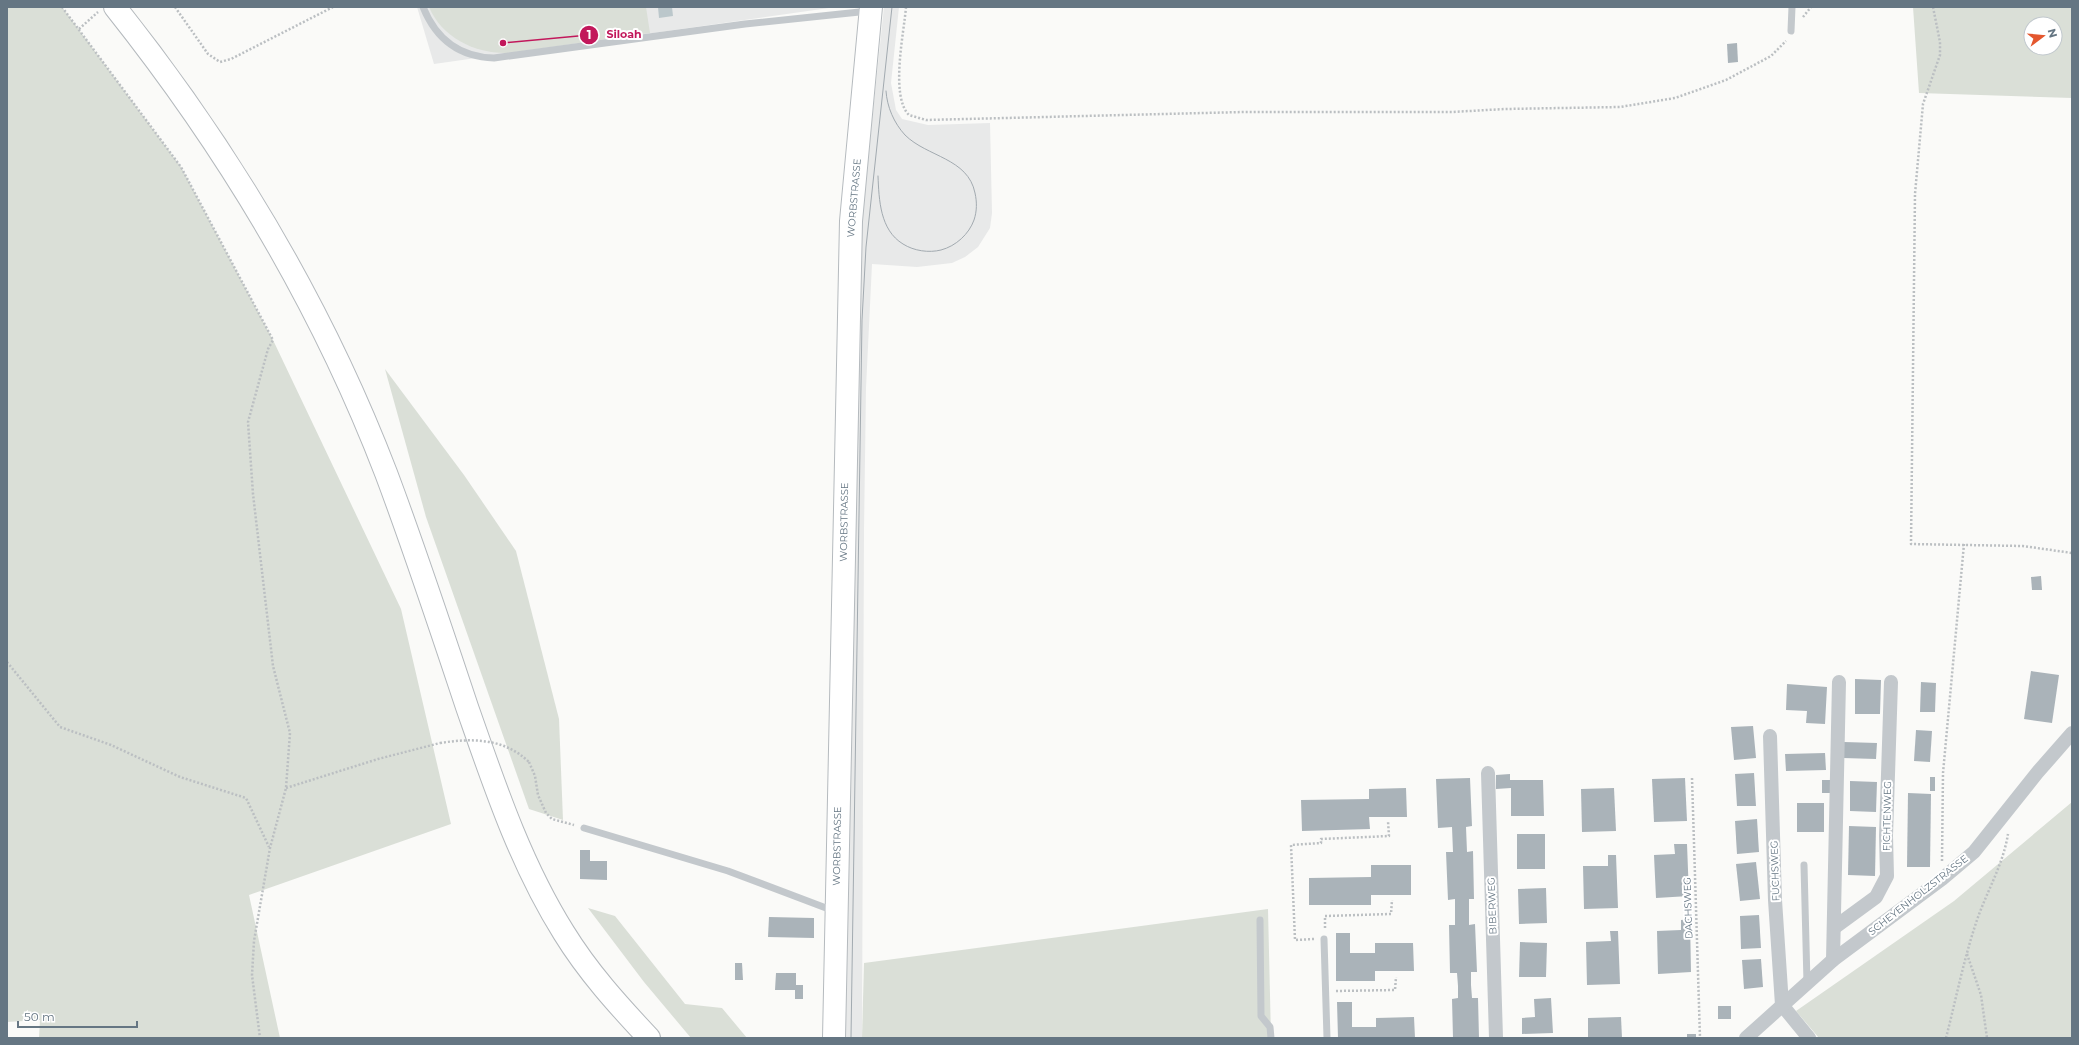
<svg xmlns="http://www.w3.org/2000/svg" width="2079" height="1045" font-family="Montserrat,sans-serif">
	<rect width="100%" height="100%" fill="#fafaf8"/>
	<g fill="#e8e9e9">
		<path d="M417,7h419l-402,57z"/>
		<path d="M884,7h15l-8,76 5,27 6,9 26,6 62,-2 2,90 -2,15 -12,19 -13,10 -13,6 -35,4 -45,-3 -6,124 -2,142 -2,508h-18l13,-775z"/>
	</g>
	<g fill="#dadfd7" fill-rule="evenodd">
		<path d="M7,7h55l119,160 92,173 128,269 50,215 -202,71 31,143h-241l1,-18 -33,2z"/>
		<path d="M429,7h217l4,26 -142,20c-32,1 -66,-15 -79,-46z"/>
		<path d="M1913,7h159v91l-153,-5zM2031,24h24v24h-24z"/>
		<path d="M385,369l79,106 52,76 43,168 4,101 -34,-11 -103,-292z"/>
		<path d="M2072,802v236h-253l-23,-27 158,-110z"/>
		<path d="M588,908l27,8 70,88 37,4 25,30h-56l-47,-56z"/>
		<path d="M1268,909l3,129h-409l2,-75z"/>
	</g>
	<path fill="#bbc7cb" d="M658,7h14l1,9 -14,2z"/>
	<g fill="#aab3b9">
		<path d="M1737,43l1,19 -10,1 -1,-19z"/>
		<path d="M2041,576l1,14h-10l-1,-13z"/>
		<path d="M2031,671l28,4 -7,48 -28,-4z"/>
		<path d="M1855,679l26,1 -1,34h-25z"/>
		<path d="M1921,682l15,1 -1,29h-15z"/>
		<path d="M1787,684l40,3 -2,37 -19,-1 1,-12 -21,-1z"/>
		<path d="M1753,726l3,32 -22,2 -3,-33z"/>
		<path d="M1916,730l16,1 -2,31 -16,-1z"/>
		<path d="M1844,742l33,1 -1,16 -33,-1z"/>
		<path d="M1825,753l1,17 -40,1 -1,-17z"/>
		<path d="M1754,773l2,33h-19l-2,-32z"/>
		<path d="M1510,774v6h33l1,36h-33v-28l-15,1v-14z"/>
		<rect x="1930" y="777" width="5" height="14"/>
		<path d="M1470,778l2,48 -6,1 1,25 6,-1 1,48h-5v26l6,-1 2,48h-6v13l1,13h6l1,40h-26l-1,-39 6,-1v-12l-1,-13h-7l-1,-48h6v-26l-7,1 -2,-48h7l-1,-25 -14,1 -2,-49z"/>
		<path d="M1685,778l2,43 -33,1 -2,-43z"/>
		<rect x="1822" y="780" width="8" height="13"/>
		<path d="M1850,781l27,1 -1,30 -26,-1z"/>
		<path d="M1406,788l1,29h-38l1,12 -68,2 -1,-31 68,-1v-10z"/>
		<path d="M1614,788l2,43 -34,1 -1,-43z"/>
		<path d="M1908,793l23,1 -1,73h-23z"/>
		<rect x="1797" y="803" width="27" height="29"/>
		<path d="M1757,819l2,33 -22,2 -2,-33z"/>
		<path d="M1849,826l27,1 -1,49 -27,-1z"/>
		<rect x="1517" y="834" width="28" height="35"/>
		<path d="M1674,844h13l2,52 -33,2 -2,-43 21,-1z"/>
		<path d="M580,850h10v11h17v19l-27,-1z"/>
		<path d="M1608,855h8l2,53 -34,1 -1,-43h25z"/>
		<path d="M1756,862l4,37 -20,2 -4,-37z"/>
		<path d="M1371,865h40v30h-40v10h-62v-27l62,-1z"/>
		<path d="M1546,888l1,35 -28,1 -1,-35z"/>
		<path d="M1759,915l2,33 -20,1 -1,-33z"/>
		<path d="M769,917l45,1v20l-46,-1z"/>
		<path d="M1690,919l1,53 -33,2 -1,-43 24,-1v-10z"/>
		<path d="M1610,931h8l2,53 -33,1 -1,-43 25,-1z"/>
		<path d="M1336,933h14v20h25v-10h38l1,28h-39v10h-39z"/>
		<path d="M1520,942l27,1 -1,34h-27z"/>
		<path d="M1761,959l2,28 -19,2 -2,-29z"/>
		<path d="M735,963h7l1,17h-8z"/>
		<path d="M776,973h20v12h7v14h-8v-9h-20z"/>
		<path d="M1551,998l2,35 -31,1v-16l13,-1 -1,-18z"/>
		<path d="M1337,1002h15v25h24v-9l38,-1 1,21h-77z"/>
		<rect x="1718" y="1006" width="13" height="13"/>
		<path d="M1621,1017l1,21h-34v-20z"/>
		<rect x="1687" y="1034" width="9" height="4"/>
	</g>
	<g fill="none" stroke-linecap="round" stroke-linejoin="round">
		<g stroke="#b5babe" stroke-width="24">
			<path id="primary" d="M834,1038l17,-817 20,-214"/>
		</g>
		<g stroke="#b4b9bd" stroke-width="24">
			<path id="trunk" d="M115,7c113,142 206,297 271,466 29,77 55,156 81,234 27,77 53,156 97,226 24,39 54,72 85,105"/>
		</g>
		<g stroke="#bbbfc2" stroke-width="2.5" stroke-dasharray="2 2" stroke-linecap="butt">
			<path d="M62,7l119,160 92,173 -5,9 -20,73 5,72 20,172 17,67 -4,55 -16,60 -16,93 -2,34 8,63"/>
			<path d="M175,7l33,47 12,8 11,-3 102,-52"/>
			<path d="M906,7c-2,26 -16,89 3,108l17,5 317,-8h209l53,-3 115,-2 55,-9 51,-18 45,-24 15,-15"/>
			<path d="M1933,7l7,35v13l-17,49 -8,90 -4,350 112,2 49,7"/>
			<path d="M1803,17l8,-10"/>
			<path d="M79,29l19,-17"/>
			<path d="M7,662l53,65 51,18 69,32 66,21 23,49"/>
			<path d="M529,762l6,14 3,19 8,18 6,6 22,6"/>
			<path d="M1692,778l8,260"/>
			<path d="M286,788l92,-29 62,-16"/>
			<path d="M1942,861l1,-88 21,-229"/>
			<path d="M1325,928v-12l66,-2 1,-14"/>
			<path d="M1314,939l-19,1 -4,-95 30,-2v-4l68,-3 -1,-15"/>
			<path d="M1967,954l14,41 6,43"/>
			<path d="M1336,991l59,-1 1,-13"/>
			<path d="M1946,1038c10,-39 18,-80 31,-118 10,-29 26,-55 31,-86"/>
		</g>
		<g stroke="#c3c8cc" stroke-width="7">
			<path d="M423,7c13,32 36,50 71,51l251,-34 124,-13"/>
			<path d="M1791,31l1,-24"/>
			<path d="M584,828l144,43 106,40"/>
			<path d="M1804,865l3,118"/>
			<path d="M1260,920l1,96 9,11 1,11"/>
			<path d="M1324,939l3,99"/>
		</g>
		<g stroke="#c3c8cc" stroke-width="14">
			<path d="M1770,736l5,164 7,105 27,33"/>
			<path d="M1488,773l8,265"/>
			<path d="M1835,927l41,-30 11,-21 -1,-40 5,-154"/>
			<path d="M1833,960l6,-278"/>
			<path d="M1746,1038l87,-78 109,-81 32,-27 63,-79 35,-40"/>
		</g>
		<use href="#primary" stroke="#fff" stroke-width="22"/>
		<use href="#trunk" stroke="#fff" stroke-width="22"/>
		<g stroke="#a2aab0" stroke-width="1">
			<path d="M878,176c1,24 2,54 25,68 11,7 26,9 38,6 15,-4 28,-16 33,-30 3,-9 3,-18 1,-27 -7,-35 -48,-36 -70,-58 -11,-12 -18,-28 -19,-44"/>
			<path d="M851,1038l11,-718 4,-73 26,-240"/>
		</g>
		<path stroke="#bbbfc2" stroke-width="2.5" stroke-dasharray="2 2" stroke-linecap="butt" d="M440,743c32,-5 64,-5 89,19"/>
	</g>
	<g text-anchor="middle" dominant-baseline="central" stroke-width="4" stroke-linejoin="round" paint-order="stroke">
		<g font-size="10" fill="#657683" stroke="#fff">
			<text transform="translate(854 198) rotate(-85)">WORBSTRASSE</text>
			<text transform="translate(844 522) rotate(-89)">WORBSTRASSE</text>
			<text transform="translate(1887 816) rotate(-89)">FICHTENWEG</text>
			<text transform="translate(837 846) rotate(-89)">WORBSTRASSE</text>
			<text transform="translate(1775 871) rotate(-92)">FUCHSWEG</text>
			<text transform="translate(1918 895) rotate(-38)">SCHEYENHOLZSTRASSE</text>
			<text transform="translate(1492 906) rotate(-92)">BIBERWEG</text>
			<text transform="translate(1688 908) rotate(-92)">DACHSWEG</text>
		</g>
	</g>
	<path fill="none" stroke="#c2185b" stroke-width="1.5" d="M503 43L589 35"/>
	<g fill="#c2185b" stroke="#fff" stroke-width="1.5">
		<circle cx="503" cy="43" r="4"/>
		<circle cx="589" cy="35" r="10"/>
	</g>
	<g font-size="12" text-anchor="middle" font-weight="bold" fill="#fff">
		<text x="589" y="39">1</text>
	</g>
	<g font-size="11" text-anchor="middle" font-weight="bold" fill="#c2185b" stroke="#fff" stroke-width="4" stroke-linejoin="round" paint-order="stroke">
		<text x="624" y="38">Siloah</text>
	</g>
	<rect width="2079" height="1045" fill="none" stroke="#657683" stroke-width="16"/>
	<g transform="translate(2043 36) rotate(74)"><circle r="19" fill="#ffffff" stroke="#c1c8cd"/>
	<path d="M0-3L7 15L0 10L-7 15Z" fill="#e4572e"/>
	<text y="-6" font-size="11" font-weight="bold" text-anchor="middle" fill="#657683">N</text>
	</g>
	<path d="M18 1021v6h119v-6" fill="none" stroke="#657683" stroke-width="2"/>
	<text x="24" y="1021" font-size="12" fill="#657683" stroke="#ffffff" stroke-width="3" paint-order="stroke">50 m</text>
</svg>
